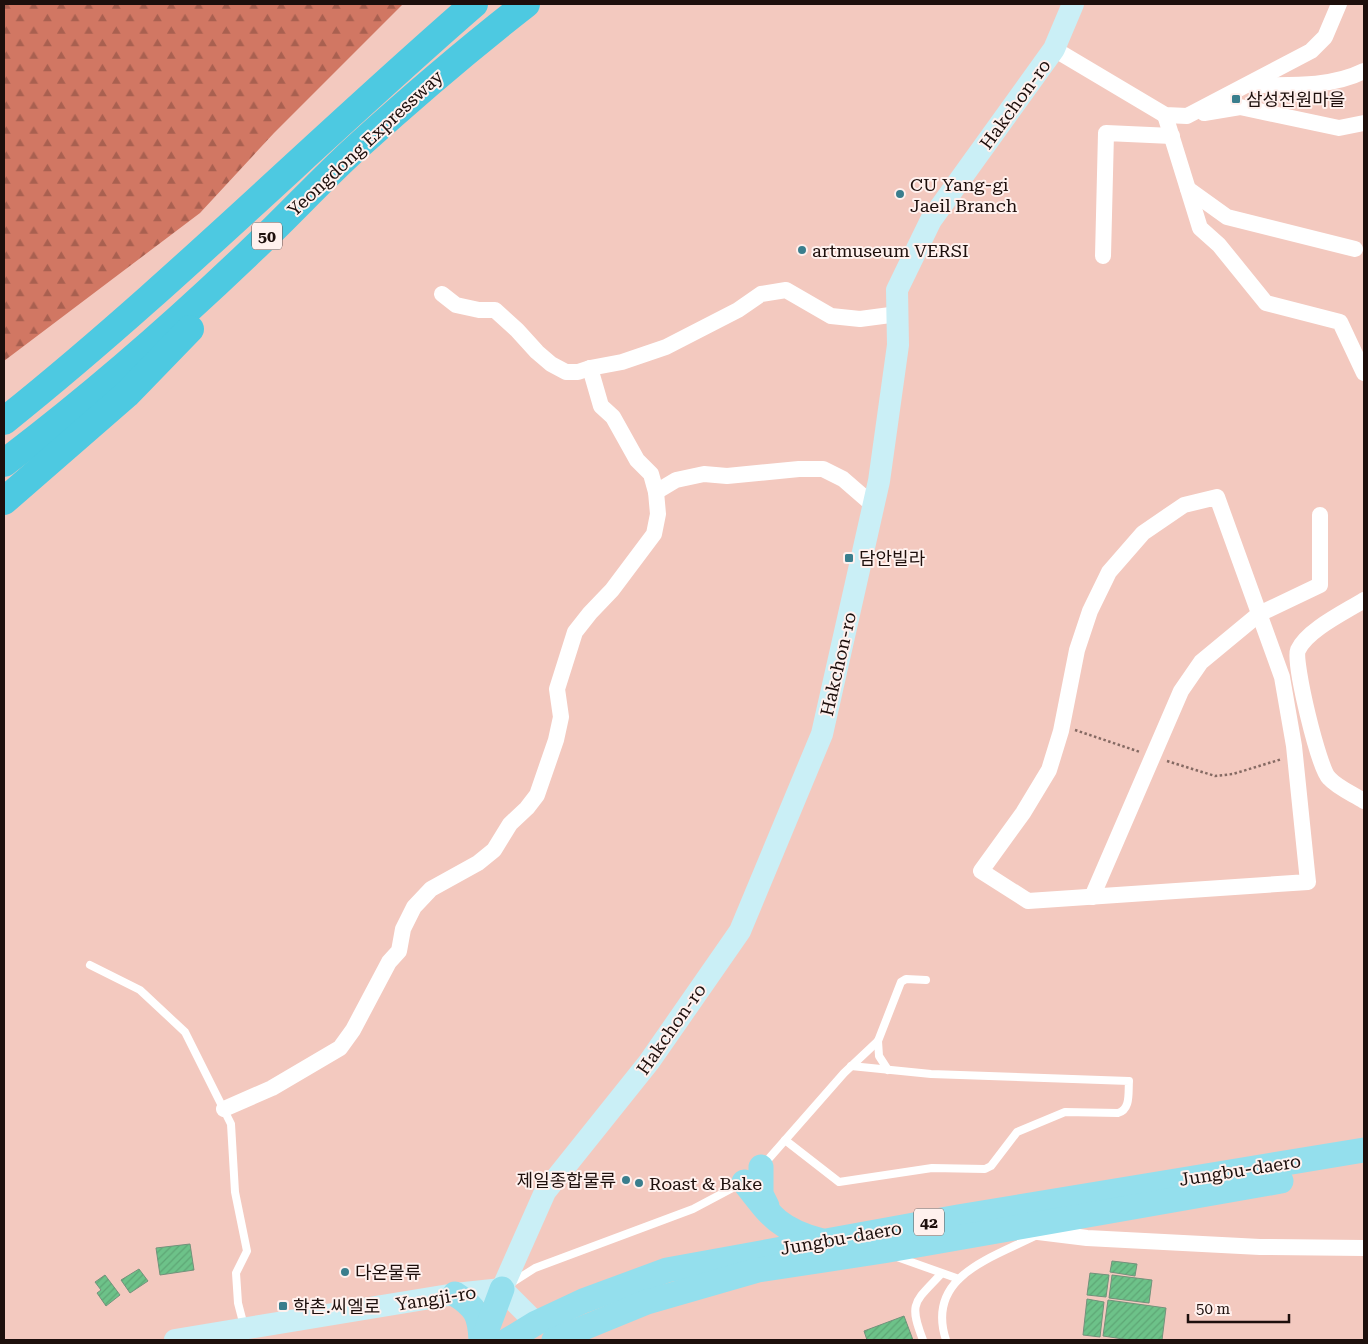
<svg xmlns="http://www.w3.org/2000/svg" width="1368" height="1344" font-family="'Roboto Serif','Noto Sans KR',serif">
	<defs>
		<pattern id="forest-firs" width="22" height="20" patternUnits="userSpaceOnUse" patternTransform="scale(1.25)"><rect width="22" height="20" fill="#d17763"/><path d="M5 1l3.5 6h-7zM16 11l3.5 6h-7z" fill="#a96050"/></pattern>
		<pattern id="building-hatch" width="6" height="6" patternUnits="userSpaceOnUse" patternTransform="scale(1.25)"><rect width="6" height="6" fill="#6dc289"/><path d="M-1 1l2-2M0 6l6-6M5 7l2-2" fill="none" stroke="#5ea675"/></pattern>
	</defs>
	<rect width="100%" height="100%" fill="#f3c9bf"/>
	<path fill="url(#forest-firs)" d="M4,4h399l-129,129 -74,80 -196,148z"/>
	<g fill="url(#building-hatch)" stroke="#72927b">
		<path d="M190,1244l4,26 -34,5 -4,-27z"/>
		<path d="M1112,1261l25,3 -2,12 -25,-4z"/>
		<path d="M139,1269l9,12 -18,12 -9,-13z"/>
		<path d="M1090,1273l19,2 -3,22 -19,-2z"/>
		<path d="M105,1275l15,20 -14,11 -9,-13 4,-3 -6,-8z"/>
		<path d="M1112,1275l40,5 -3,23 -40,-5z"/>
		<path d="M1087,1299l17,3 -4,35 -17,-2z"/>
		<path d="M1108,1300l58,8 -4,32h-32l-27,-4z"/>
		<path d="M904,1316l9,24h-46l-3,-9z"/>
	</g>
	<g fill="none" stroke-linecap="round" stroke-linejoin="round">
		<g stroke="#856a63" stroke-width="2.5" stroke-dasharray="2.5 2.5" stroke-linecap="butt">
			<path d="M1075,730l65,22"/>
			<path d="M1167,761l48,15 18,-2 49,-15"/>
		</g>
		<g stroke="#fff" stroke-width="8">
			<path d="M90,965l50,25 45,42 46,92 4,68 12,59 -11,22 2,30 6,23"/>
			<path d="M878,1041l1,15 9,14"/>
			<path d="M785,1140l54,42 93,-14 53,1 6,-3 26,-34 48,-20 53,1c13,-4 10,-20 11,-32l-198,-7 -80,-8"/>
			<path d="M764,1164l80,-91 34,-32 23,-59 5,-3 20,1"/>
			<path d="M897,1257l62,22"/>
			<path d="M510,1284l25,-16 158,-59 49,-26"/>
			<path d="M923,1340c-15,-38 -8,-38 18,-66"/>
			<path d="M946,1340c-21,-64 46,-82 91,-105"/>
		</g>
		<g stroke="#fff" stroke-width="16">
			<path d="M1054,49l111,66 22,1 124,-65 14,-14 14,-33"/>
			<path d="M1251,85c37,0 79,3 113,-14"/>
			<path d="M1204,113l36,-6 99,21 25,-5"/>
			<path d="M1165,115l35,113 19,17 47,58 74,19 24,51"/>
			<path d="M1188,189l39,28 128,32"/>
			<path d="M1103,256l3,-123 66,3"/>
			<path d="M442,294l14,11 23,5h16l22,20 20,22 14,12 15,8h12l12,-4 32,-6 44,-15 72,-37 23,-16 25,-4 45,26 29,3 38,-5"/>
			<path d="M656,492l20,-12 28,-6 23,2 72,-7h24l20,10 30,26"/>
			<path d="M1217,497l65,180 12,69 14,136 -280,19 -47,-30 42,-58 26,-43 12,-39 16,-81 13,-39 19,-39 34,-39 41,-28z"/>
			<path d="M1364,600c-19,12 -57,30 -66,50 -5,12 21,119 31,128 9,10 24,16 35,23"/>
			<path d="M1092,897l89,-206 20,-29 58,-48 61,-29v-70"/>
			<path d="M224,1109l48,-21 68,-40 13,-18 36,-68 10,-11 4,-22 11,-22 17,-18 47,-26 16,-13 16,-26 17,-16 10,-13 19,-55 5,-23 -4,-28 18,-57 15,-19 22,-23 42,-56 4,-20 -2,-22 -5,-18 -14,-14 -24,-43 -12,-11 -11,-38"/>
			<path d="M1030,1231l57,7 173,9 104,1"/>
		</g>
		<g stroke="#caeff6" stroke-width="22">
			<path d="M502,1289l43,-97 104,-130 91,-131 82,-197 57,-253 19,-136 -1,-55 34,-70 123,-171 19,-45"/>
			<path d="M502,1289l34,34"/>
			<path d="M175,1340l280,-46 47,-5"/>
		</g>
		<g stroke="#94dfed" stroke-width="25">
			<path d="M761,1167v27l6,12"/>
			<path d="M744,1182c25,32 34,47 75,58"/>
			<path d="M455,1294c21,13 25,22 26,46"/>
			<path d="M483,1340l19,-51"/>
			<path d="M508,1340l28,-17 47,-22 84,-31 291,-53 406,-67"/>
			<path d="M554,1340l93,-38 111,-32 125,-19 398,-70"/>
		</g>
		<g stroke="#4dc9e1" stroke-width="28">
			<path d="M4,421c164,-131 312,-280 470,-417"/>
			<path d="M4,463c87,-66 170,-138 249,-214 35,-33 67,-68 103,-101 55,-50 111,-98 170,-144"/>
			<path d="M4,501l123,-107 63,-65"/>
		</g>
	</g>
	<g fill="#3a7e8d" stroke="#fff1ee" stroke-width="2">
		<rect x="1231" y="94" width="10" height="10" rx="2.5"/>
		<circle cx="900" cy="194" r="5"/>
		<circle cx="802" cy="250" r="5"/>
		<rect x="844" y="553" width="10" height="10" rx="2.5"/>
		<circle cx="626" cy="1180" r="5"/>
		<circle cx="639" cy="1183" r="5"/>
		<circle cx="345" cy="1272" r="5"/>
		<rect x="278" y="1301" width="10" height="10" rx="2.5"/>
	</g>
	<g text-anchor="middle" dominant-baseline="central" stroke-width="4" stroke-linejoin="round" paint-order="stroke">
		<g fill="#fff1ee" stroke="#615350" stroke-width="1">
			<rect x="252" y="222.5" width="30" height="27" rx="4"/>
			<rect x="914" y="1208.5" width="30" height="27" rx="4"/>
		</g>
		<g font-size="16" font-weight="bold" fill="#1d0f0c">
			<text x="267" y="236">50</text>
			<text x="929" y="1222">42</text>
		</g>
		<g font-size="18" fill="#1d0f0c" stroke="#fff1ee" text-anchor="start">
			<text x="1246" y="99">삼성전원마을</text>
			<text x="910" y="184">CU Yang-gi<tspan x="910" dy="21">Jaeil Branch</tspan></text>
			<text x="812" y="250">artmuseum VERSI</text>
			<text x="859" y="558">담안빌라</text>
			<text x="616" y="1180" text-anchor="end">제일종합물류</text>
			<text x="649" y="1183">Roast &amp; Bake</text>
			<text x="355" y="1272">다온물류</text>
			<text x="293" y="1306">학촌.씨엘로</text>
		</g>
		<g font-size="18" fill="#1d0f0c" stroke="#fff1ee">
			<text transform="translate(1015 104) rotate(-54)">Hakchon-ro</text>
			<text transform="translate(365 143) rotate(-43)">Yeongdong Expressway</text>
			<text transform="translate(838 664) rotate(-77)">Hakchon-ro</text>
			<text transform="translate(671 1029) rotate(-55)">Hakchon-ro</text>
			<text transform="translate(1240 1170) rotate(-9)">Jungbu-daero</text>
			<text transform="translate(841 1238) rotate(-10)">Jungbu-daero</text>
			<text transform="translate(436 1298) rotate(-9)">Yangji-ro</text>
		</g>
	</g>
	<rect width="1368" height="1344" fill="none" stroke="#1d0f0c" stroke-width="10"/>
	<path d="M1188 1314v8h101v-8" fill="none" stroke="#1d0f0c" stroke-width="2.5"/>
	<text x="1196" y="1314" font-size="15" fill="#1d0f0c" stroke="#fff1ee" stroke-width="4" paint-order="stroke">50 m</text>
</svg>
